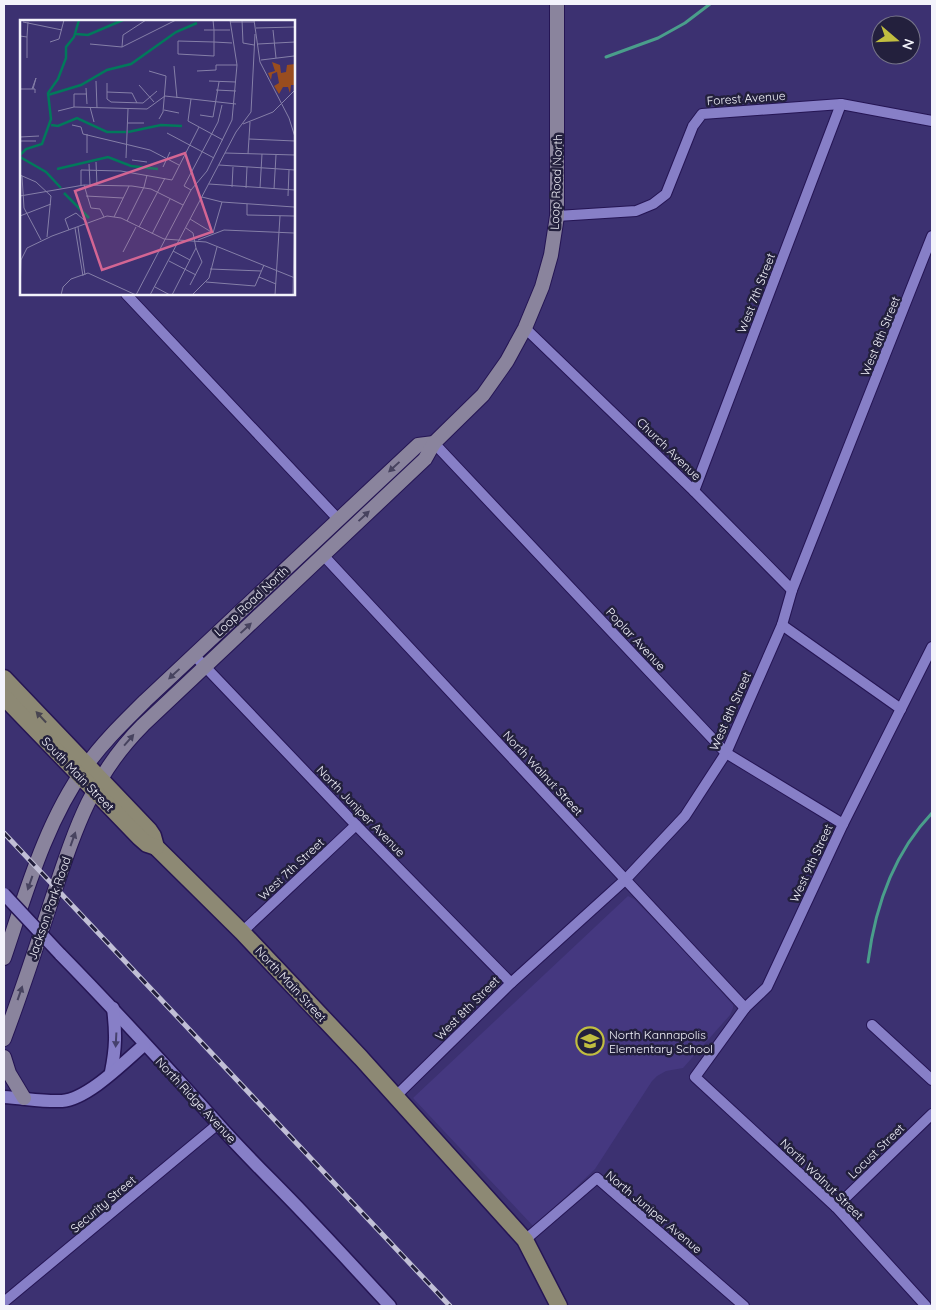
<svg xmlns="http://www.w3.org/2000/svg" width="936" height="1310" font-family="Quicksand,sans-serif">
	<rect width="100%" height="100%" fill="#3c3171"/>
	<path fill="#453880" d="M628,896l6,3 51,52 48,54v3l-3,7 -47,53 -17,3 -9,5 -5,5 -57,88 -61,58 -121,-129z"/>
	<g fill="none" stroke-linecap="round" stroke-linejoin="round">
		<g stroke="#4a9e8b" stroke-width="3">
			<path d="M606,57l52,-19 27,-15 25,-19"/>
			<path d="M868,962c7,-55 25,-108 64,-149"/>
		</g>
		<g stroke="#251554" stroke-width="12">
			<g id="minor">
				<path d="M557,216l79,-5 17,-7 13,-10 27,-68 9,-12 139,-10 91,17"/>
				<path d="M126,294l212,225"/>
				<path d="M525,328l169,163 98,99"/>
				<path d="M434,443l292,310 117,71"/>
				<path d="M694,491l147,-387"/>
				<path d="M323,555l422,453"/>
				<path d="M782,625l119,84"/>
				<path d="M194,655l162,170 155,158"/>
				<path d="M242,932l114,-107"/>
				<path d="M872,1025l60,55"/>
				<path d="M396,1096l115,-113 115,-104 59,-63 41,-63 56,-128 10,-35 140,-354"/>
				<path d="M836,1207l96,-93"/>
				<path d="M525,1240l72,-62 147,128"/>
				<path d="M4,1302l214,-178"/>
				<path d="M926,1306l-90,-99 -141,-130 50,-69 22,-21 76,-163 89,-177"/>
			</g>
		</g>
		<g stroke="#251554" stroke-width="15">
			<g id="tertiary">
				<path d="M60,954c54,55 106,112 158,170 28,32 60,62 89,93 28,29 55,59 83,89"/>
				<path d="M111,1072c5,-25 5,-39 2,-64"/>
				<path d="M4,1097c19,1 39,5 58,4 26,-2 62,-39 82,-56"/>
			</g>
		</g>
		<g stroke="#251554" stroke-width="16">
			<g id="secondary">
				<path d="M4,958c22,-65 41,-135 82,-192 17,-24 38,-44 59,-65l273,-256 16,-2"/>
				<path d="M4,1039c17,-45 32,-91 47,-137 23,-69 39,-124 92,-177l282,-266 9,-16 49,-48 24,-34 18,-33 17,-41 9,-32 6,-39v-212"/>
				<path d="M4,1057l5,16 15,25"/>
			</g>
		</g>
		<g stroke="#251554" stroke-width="19">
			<g id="primary">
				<path d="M4,678l145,152 4,6 3,11 86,85 119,126 164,182 34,66"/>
				<path d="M4,697l135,140 8,7 9,3"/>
			</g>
		</g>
		<use href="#minor" stroke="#877fc7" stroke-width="10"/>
		<use href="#tertiary" stroke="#877fc7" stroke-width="12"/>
		<use href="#secondary" stroke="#8a849d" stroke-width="14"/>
		<use href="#primary" stroke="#8d8974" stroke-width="16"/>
		<g stroke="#c1bfd6" stroke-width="5">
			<path id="rail" d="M4,833l446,473"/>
		</g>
		<use href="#rail" stroke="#23203d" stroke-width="3" stroke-dasharray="9" stroke-linecap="butt"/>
		<g stroke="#251554" stroke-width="15" stroke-linecap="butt">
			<path id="tertiary-bridge" d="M4,894l56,60"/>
		</g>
		<use href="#tertiary-bridge" stroke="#877fc7" stroke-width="12"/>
	</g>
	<defs><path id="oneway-solid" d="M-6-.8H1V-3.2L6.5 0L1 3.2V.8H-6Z" transform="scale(1.25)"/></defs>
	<g fill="#47435f">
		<use href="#oneway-solid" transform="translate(394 467) rotate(137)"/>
		<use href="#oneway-solid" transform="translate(364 516) rotate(-43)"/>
		<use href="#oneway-solid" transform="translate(246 628) rotate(-43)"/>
		<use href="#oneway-solid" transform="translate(174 674) rotate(137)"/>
		<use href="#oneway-solid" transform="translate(129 740) rotate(-49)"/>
		<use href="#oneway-solid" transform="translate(73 839) rotate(-70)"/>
		<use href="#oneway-solid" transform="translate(30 883) rotate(109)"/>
		<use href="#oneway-solid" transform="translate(20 993) rotate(-71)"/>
	</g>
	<use fill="#484550" href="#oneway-solid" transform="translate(41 717) rotate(-133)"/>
	<use fill="#46416d" href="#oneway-solid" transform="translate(116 1040) rotate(93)"/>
	<defs>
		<g id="school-ring" transform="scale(1.4375)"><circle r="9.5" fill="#23203d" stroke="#c1be40" stroke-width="1.5"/><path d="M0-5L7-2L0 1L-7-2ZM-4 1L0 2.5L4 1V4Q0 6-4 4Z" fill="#c1be40"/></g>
	</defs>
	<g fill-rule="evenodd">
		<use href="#school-ring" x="590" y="1041"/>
	</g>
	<g text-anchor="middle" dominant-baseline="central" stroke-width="5" stroke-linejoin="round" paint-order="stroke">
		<g font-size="12" fill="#f3f3fb" stroke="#23203d">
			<text transform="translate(746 98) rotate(-4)">Forest Avenue</text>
			<text transform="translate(556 182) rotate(-88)">Loop Road North</text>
			<text transform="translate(756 293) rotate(-69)">West 7th Street</text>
			<text transform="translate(880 336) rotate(-68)">West 8th Street</text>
			<text transform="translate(669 449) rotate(44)">Church Avenue</text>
			<text transform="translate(251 601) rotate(-43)">Loop Road North</text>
			<text transform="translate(636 639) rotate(47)">Poplar Avenue</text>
			<text transform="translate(730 711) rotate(-66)">West 8th Street</text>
			<text transform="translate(543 773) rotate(47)">North Walnut Street</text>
			<text transform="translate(78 774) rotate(46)">South Main Street</text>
			<text transform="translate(361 811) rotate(46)">North Juniper Avenue</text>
			<text transform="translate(811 863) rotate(-65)">West 9th Street</text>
			<text transform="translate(291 869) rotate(-43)">West 7th Street</text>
			<text transform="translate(49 908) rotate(-71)">Jackson Park Road</text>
			<text transform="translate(291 984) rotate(47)">North Main Street</text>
			<text transform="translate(467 1008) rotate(-45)">West 8th Street</text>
			<text transform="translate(196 1100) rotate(47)">North Ridge Avenue</text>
			<text transform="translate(876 1151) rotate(-44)">Locust Street</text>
			<text transform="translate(822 1179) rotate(44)">North Walnut Street</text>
			<text transform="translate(103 1204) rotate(-40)">Security Street</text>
			<text transform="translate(654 1212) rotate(40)">North Juniper Avenue</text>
		</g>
		<g font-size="12" fill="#f3f3fb" stroke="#23203d" text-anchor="start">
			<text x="609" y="1034">North Kannapolis<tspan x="609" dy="14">Elementary School</tspan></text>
		</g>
	</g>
	<g transform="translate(20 20)">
		<rect width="275" height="275" fill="#3c3171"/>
		<path d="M252,42l8,3 1,8 5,-1 1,-7 8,-1 -1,21h-3l-1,8 -2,-6h-5l-4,7 -5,-8 5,-3 -2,-11 -5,2 -1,6 -3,-7 7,-2z" fill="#994d1f"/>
		<path fill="none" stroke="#02795b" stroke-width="2.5" d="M56,14l12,1 35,-15M28,75l33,-10 26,-15 24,-6 45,-32 21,-9M31,105l7,1 19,-8 30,14h19M108,112l33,-7 21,1M0,135l6,-6 16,-5 9,-25 -3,-26 10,-14 8,-21v-11l8,-10 5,-17M0,137l26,15 15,16M37,149l51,-12 23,9 27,3M44,173l25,25"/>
		<path fill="none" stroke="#857fa8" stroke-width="1" d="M126,0l-23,15 -1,12 54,-27M193,0l1,10v26l-36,-2v-13l36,1 18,1M222,0l1,23 11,2M234,0l6,42 29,56 6,19M3,2l39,8M210,2h24M236,8l39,-1M184,10h26M253,10l3,28M0,16l7,1 1,-15M30,22l9,-3 5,-19M70,24l32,3M238,24l37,-2M7,38v-21M241,40l33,-4M154,46l3,32M129,51l17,5 -3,36 -4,7M177,51l19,-1v-5h21M76,61l1,27M189,61l27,1M87,63v16l4,3 32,1 14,-12M119,65l15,17M66,68l1,16M0,69h15v4M12,69l4,-11 -3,11M196,70l20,1M87,72l25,1 5,10M171,79l-3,22 35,19M54,87v-13h13M70,87l4,15M144,90l15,3M38,91l16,-4 73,2 18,-13 71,8M180,95l13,2 6,-35M108,103h16M223,104l30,-12 22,-22M52,105l9,2 2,7 67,16 29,15M147,113l47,25M0,117l19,-1M229,119l46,2M0,121h16M67,133v-19M205,133l70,2M228,134l2,-32M106,138l2,-49M112,140l15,2M76,142l1,23M69,144l1,21M199,145l76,5M143,147l7,-15M0,155l16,7 15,14 -4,41M2,156l2,32 17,32M189,164l86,6M61,165v-15l40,1 51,9 27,-53M64,165l7,23 9,1 4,8M212,167l1,-20M226,168l1,-21M240,168l2,-34M254,169l2,-34M171,170l-7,-4 34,-64 4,-17M0,176l64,-11 48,1 19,3 32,16M66,176l37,2M268,176l1,-26M182,177l20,5 72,5M227,184v11l47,1M0,196l31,-12M94,197l15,-31M170,199l23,14 9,-31M107,201l17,-34 3,-12M58,207l7,48M119,207l26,-49M55,208l8,48M49,210l-4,-11 11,-6 8,7M132,214l18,-35M178,220l26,-10 70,3M153,231l17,9M103,232l13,-25M149,241l27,14M190,249l51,2M239,257l17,7M186,262l49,4 9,-21M170,265l12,-23 -6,-14M135,267l15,8M0,275l1,-35 6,-12 25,-12 55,-20 14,2 43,21 42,3 89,36M41,275l2,-8 8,-8 17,-6 48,22M116,275l55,-105 16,-19 25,-51 5,-55 -7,-45M130,275l86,-163 15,-20 4,-78M152,275l24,-47 -3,-15 -7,-5M172,275l17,-17 8,-31M255,275l5,-79M273,275l2,-109"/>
		<path fill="#d36593" fill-opacity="0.15" stroke="#d36593" stroke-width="2.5" d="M165,133l27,79 -110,38 -27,-79z"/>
		<rect width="275" height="275" fill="none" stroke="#f3f3fb" stroke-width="2.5"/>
	</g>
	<rect width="936" height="1310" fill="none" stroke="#f3f3fb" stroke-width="10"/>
	<g transform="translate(896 40) rotate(109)"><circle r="24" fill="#23203d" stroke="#767489"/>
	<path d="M0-4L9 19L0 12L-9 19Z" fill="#c1be40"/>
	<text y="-8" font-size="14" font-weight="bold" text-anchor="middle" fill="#f3f3fb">N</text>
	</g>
</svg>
